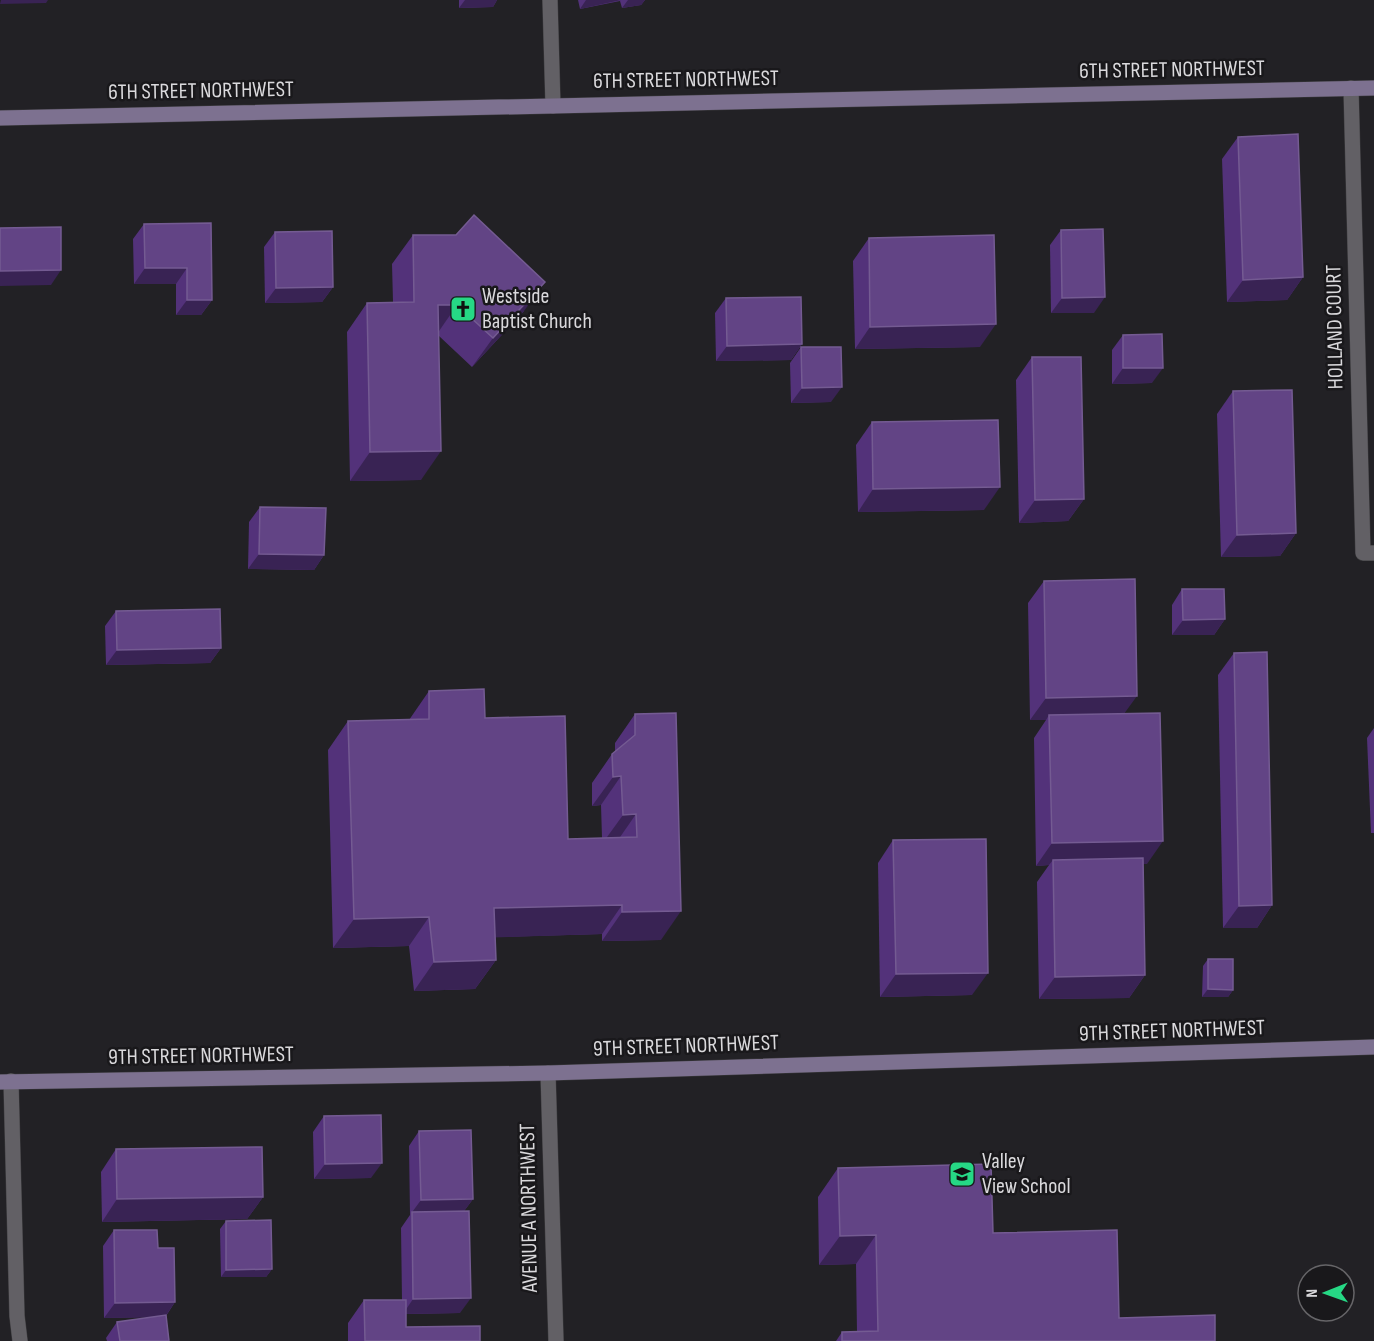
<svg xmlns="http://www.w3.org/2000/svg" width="1374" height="1341" font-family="'Sofia Sans Condensed',sans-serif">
	<rect width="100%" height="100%" fill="#222125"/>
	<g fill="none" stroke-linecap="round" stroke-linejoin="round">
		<g stroke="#3d3c3f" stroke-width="16">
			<path id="lane" d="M550,0l3,106"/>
		</g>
		<g stroke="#3d3c3f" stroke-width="16">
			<g id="street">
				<path d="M1351,88l12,465h11"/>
				<path d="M548,1073l8,268"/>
				<path d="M11,1081l6,235 3,25"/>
			</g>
		</g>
		<g stroke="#3d3c3f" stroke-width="16">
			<g id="secondary">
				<path d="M0,118l1374,-30"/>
				<path d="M0,1082l548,-9 826,-26"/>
			</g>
		</g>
		<use href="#lane" stroke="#626065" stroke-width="15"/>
		<use href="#street" stroke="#626065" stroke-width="15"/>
		<use href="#secondary" stroke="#7d7190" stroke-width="15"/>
	</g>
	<g fill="#53327a">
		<path d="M459,0h38l-4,7 -34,1z"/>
		<path d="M578,0h67l-4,5 -19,3 -2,-7 -40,8z"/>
		<path d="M1238,137l65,140 -16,23 -60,2 -5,-143z"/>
		<path d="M211,223l1,77 -11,15h-25v-31h-42l-1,-45 11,-15z"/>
		<path d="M1061,230l33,83h-43l-1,-68z"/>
		<path d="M275,232l58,55 -11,15 -57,1 -1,-56z"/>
		<path d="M413,235l111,76 -52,56 -33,-31 -18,144 -71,1 -3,-149 20,-29 26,-1 -1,-38z"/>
		<path d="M869,238l111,109 -125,2 -2,-88z"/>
		<path d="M726,298l76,46 -11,16 -75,1 -1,-48z"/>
		<path d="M1123,335l29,48 -40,1v-34z"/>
		<path d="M801,347l30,55 -40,1 -1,-40z"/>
		<path d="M1032,357l52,142 -16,22 -49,2 -3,-143z"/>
		<path d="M1233,391l63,142 -16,23 -59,1 -4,-143z"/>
		<path d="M872,422l112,88 -126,2 -2,-67z"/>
		<path d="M260,507l64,48 -10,15 -66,-1 1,-47z"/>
		<path d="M1044,581l80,133 23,150h-4l2,111 -16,23 -90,1 -2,-117 12,-17 -13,1 -2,-128 12,-18h-16l-2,-117z"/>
		<path d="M1182,589l43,30 -11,16h-42v-30z"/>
		<path d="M116,611l105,37 -11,15 -104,2 -1,-39z"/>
		<path d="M1234,653l38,252 -15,23h-34l-5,-253z"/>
		<path d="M429,691l56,27 83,121 34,-1 -1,-33 -9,1v-23l20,-29 3,-2v-9l20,-29 26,226 -59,1v-7l-107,3 1,23 -21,29 -61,2 -5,-45 -76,2 -5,-198 20,-29 61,-1z"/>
		<path d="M1374,728v105h-3l-4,-95z"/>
		<path d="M893,840l79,155 -92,2 -2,-134z"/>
		<path d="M1208,959l25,31 -5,7h-26l1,-31z"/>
		<path d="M324,1116l47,62 -57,1 -1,-47z"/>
		<path d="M419,1131l54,68 -9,12 -4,102 -54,1v13l74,14h-132v-18l16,-23h38l-1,-72 9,-13 -1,-69z"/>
		<path d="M116,1149l147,48 -16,22 -145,3 -1,-50z"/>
		<path d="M838,1168l155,65 126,85 96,23h-379l6,-9h15l-1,-68 -37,1 -1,-68z"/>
		<path d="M226,1221l46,48 -6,8h-45l-1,-48z"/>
		<path d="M114,1230l44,18 17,54 -9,14 3,25h-62l-1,-3 11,-16 36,-5 -49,1 -1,-72z"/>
	</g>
	<g fill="#392354">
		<path d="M1,0h47l-2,3 -46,1z"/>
		<path d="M465,0h32l-4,7 -34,1z"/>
		<path d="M586,0h35l-41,9z"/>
		<path d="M628,0h17l-4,5 -19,3z"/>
		<path d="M145,268h42l-11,16h-42z"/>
		<path d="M61,270l-10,15 -51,1v-15z"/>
		<path d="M1303,277l-16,23 -60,2 16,-22z"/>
		<path d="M545,282l-21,29 -52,56 21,-29z"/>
		<path d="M333,287l-11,15 -57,1 11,-15z"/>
		<path d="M1105,297l-11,16h-43l11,-15z"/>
		<path d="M187,300h25l-11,15h-25z"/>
		<path d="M438,305h19l-20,29z"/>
		<path d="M996,324l-16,23 -125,2 15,-22z"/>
		<path d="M802,344l-11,16 -75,1 11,-15z"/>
		<path d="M1123,368h40l-11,15 -40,1z"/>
		<path d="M842,387l-11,15 -40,1 11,-15z"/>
		<path d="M441,451l-20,29 -71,1 20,-29z"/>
		<path d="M1000,487l-16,23 -126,2 15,-23z"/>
		<path d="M1084,499l-16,22 -49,2 16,-23z"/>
		<path d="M1296,533l-16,23 -59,1 16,-22z"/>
		<path d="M259,554l65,1 -10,15 -66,-1z"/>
		<path d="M1225,619l-11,16h-42l11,-15z"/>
		<path d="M221,648l-11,15 -104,2 11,-15z"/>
		<path d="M1137,696l-16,22 -72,-3 -3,5h-16l16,-22z"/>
		<path d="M621,776l-20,29 -9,1 21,-29z"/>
		<path d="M636,814l-20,29 -14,1 21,-29z"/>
		<path d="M1163,841l-16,23 -94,1v-5l-4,5 -13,1 16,-23z"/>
		<path d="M622,905l-20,29 -128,4 20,-30z"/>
		<path d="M1272,905l-15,23h-34l16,-22z"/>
		<path d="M681,911l-20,29 -59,1 20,-29z"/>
		<path d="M429,917l-20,29 -76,2 21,-29z"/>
		<path d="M496,960l-21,29 -61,2 20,-29z"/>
		<path d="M988,973l-16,22 -92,2 16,-23z"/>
		<path d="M1145,975l-16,23 -90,1 16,-22z"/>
		<path d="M1208,989l25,1 -5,7h-26z"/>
		<path d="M382,1163l-11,15 -57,1 11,-15z"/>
		<path d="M263,1197l-16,22 -145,3 15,-23z"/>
		<path d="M473,1199l-11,15 -50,-2 -2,3 11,-15z"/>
		<path d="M876,1235l-20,29 -37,1 21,-29z"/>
		<path d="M272,1269l-6,8h-45l5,-7z"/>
		<path d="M471,1298l-11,15 -57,1 10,-15z"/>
		<path d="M175,1302l-10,15 -61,1 11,-15z"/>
	</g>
	<g fill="#624485" stroke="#745b92" stroke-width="1.5">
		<path d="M1298,134l5,143 -60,3 -5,-143z"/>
		<path d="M474,215l71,67 -52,56 -36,-33h-19l3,146 -71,1 -3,-149 47,-1 -1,-67h43z"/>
		<path d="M211,223l1,77h-25v-32h-42l-1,-44z"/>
		<path d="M61,227v43l-61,1v-43z"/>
		<path d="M1103,229l2,68 -43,1 -1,-68z"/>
		<path d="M332,231l1,56 -57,1 -1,-56z"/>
		<path d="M994,235l2,89 -126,3 -1,-89z"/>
		<path d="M801,297l1,47 -75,2 -1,-48z"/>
		<path d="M1162,334l1,34h-40v-33z"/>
		<path d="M801,347h40l1,40 -40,1z"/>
		<path d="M1032,357h49l3,142 -49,1z"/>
		<path d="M1292,390l4,143 -59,2 -4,-144z"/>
		<path d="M998,420l2,67 -127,2 -1,-67z"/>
		<path d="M260,507l66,1 -2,47 -65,-1z"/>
		<path d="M1135,579l2,117 -91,2 -2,-117z"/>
		<path d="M1182,589h42l1,30 -42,1z"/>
		<path d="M220,609l1,39 -104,2 -1,-39z"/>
		<path d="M1267,652l5,253 -33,1 -5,-253z"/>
		<path d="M484,689l1,29 80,-2 3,123 69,-2 -1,-23 -13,1 -2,-39 -8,1 -1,-23 23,-19v-21l41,-1 5,198 -59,1v-7l-128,3 2,52 -62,2 -5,-45 -75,2 -6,-198 81,-2v-28z"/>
		<path d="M1160,713l3,128 -111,2 -3,-128z"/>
		<path d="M986,839l2,134 -92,1 -3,-134z"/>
		<path d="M1143,858l2,117 -90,2 -2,-117z"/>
		<path d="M1208,959h25v31l-25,-1z"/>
		<path d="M381,1115l1,48 -57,1 -1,-48z"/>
		<path d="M471,1130l2,69 -52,1 -2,-69z"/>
		<path d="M262,1147l1,50 -146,2 -1,-50z"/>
		<path d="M991,1164l2,69 124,-3 2,88 96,-3v26h-373v-9l36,-1 -2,-96 -36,1 -2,-68z"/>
		<path d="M469,1211l2,87 -58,1 -1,-87z"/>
		<path d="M271,1220l1,49 -46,1v-49z"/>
		<path d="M114,1230h43l1,18h16l1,54 -60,1z"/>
		<path d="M364,1300h42v27l74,-1v15h-115z"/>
		<path d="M166,1315l3,26h-49l-3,-19z"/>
	</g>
	<defs>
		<g id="church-square" transform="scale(1.35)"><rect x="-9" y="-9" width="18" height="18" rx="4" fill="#26d885" stroke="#19181b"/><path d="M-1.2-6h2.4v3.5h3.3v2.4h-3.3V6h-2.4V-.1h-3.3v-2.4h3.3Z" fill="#111"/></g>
		<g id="school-square" transform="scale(1.35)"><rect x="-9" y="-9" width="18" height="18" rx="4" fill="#26d885" stroke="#19181b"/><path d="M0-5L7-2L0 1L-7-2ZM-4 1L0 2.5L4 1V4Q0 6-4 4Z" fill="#111"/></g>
	</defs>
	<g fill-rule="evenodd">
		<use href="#church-square" x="463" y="309"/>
		<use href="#school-square" x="962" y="1174"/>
	</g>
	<g text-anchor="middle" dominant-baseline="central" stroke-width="5" stroke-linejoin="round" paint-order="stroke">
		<g font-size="22" fill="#dad9dc" stroke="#19181b">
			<text transform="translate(1172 70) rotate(-1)">6TH STREET NORTHWEST</text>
			<text transform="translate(686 80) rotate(-1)">6TH STREET NORTHWEST</text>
			<text transform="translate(201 91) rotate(-1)">6TH STREET NORTHWEST</text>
			<text transform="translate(1335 327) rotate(-91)">HOLLAND COURT</text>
			<text transform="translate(1172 1031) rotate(-2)">9TH STREET NORTHWEST</text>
			<text transform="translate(686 1046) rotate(-2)">9TH STREET NORTHWEST</text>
			<text transform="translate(201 1056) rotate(-1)">9TH STREET NORTHWEST</text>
			<text transform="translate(529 1208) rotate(-91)">AVENUE A NORTHWEST</text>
		</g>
		<g font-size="22" fill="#dad9dc" stroke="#19181b" text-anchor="start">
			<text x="482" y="296">Westside<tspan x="482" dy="25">Baptist Church</tspan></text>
			<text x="982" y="1161">Valley<tspan x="982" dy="25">View School</tspan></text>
		</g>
	</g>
	<g transform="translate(1326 1293) rotate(269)"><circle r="28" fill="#19181b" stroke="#666568" stroke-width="1.5"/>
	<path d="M0-4.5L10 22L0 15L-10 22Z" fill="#26d885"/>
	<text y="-9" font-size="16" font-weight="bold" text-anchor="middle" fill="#dad9dc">N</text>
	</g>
</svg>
